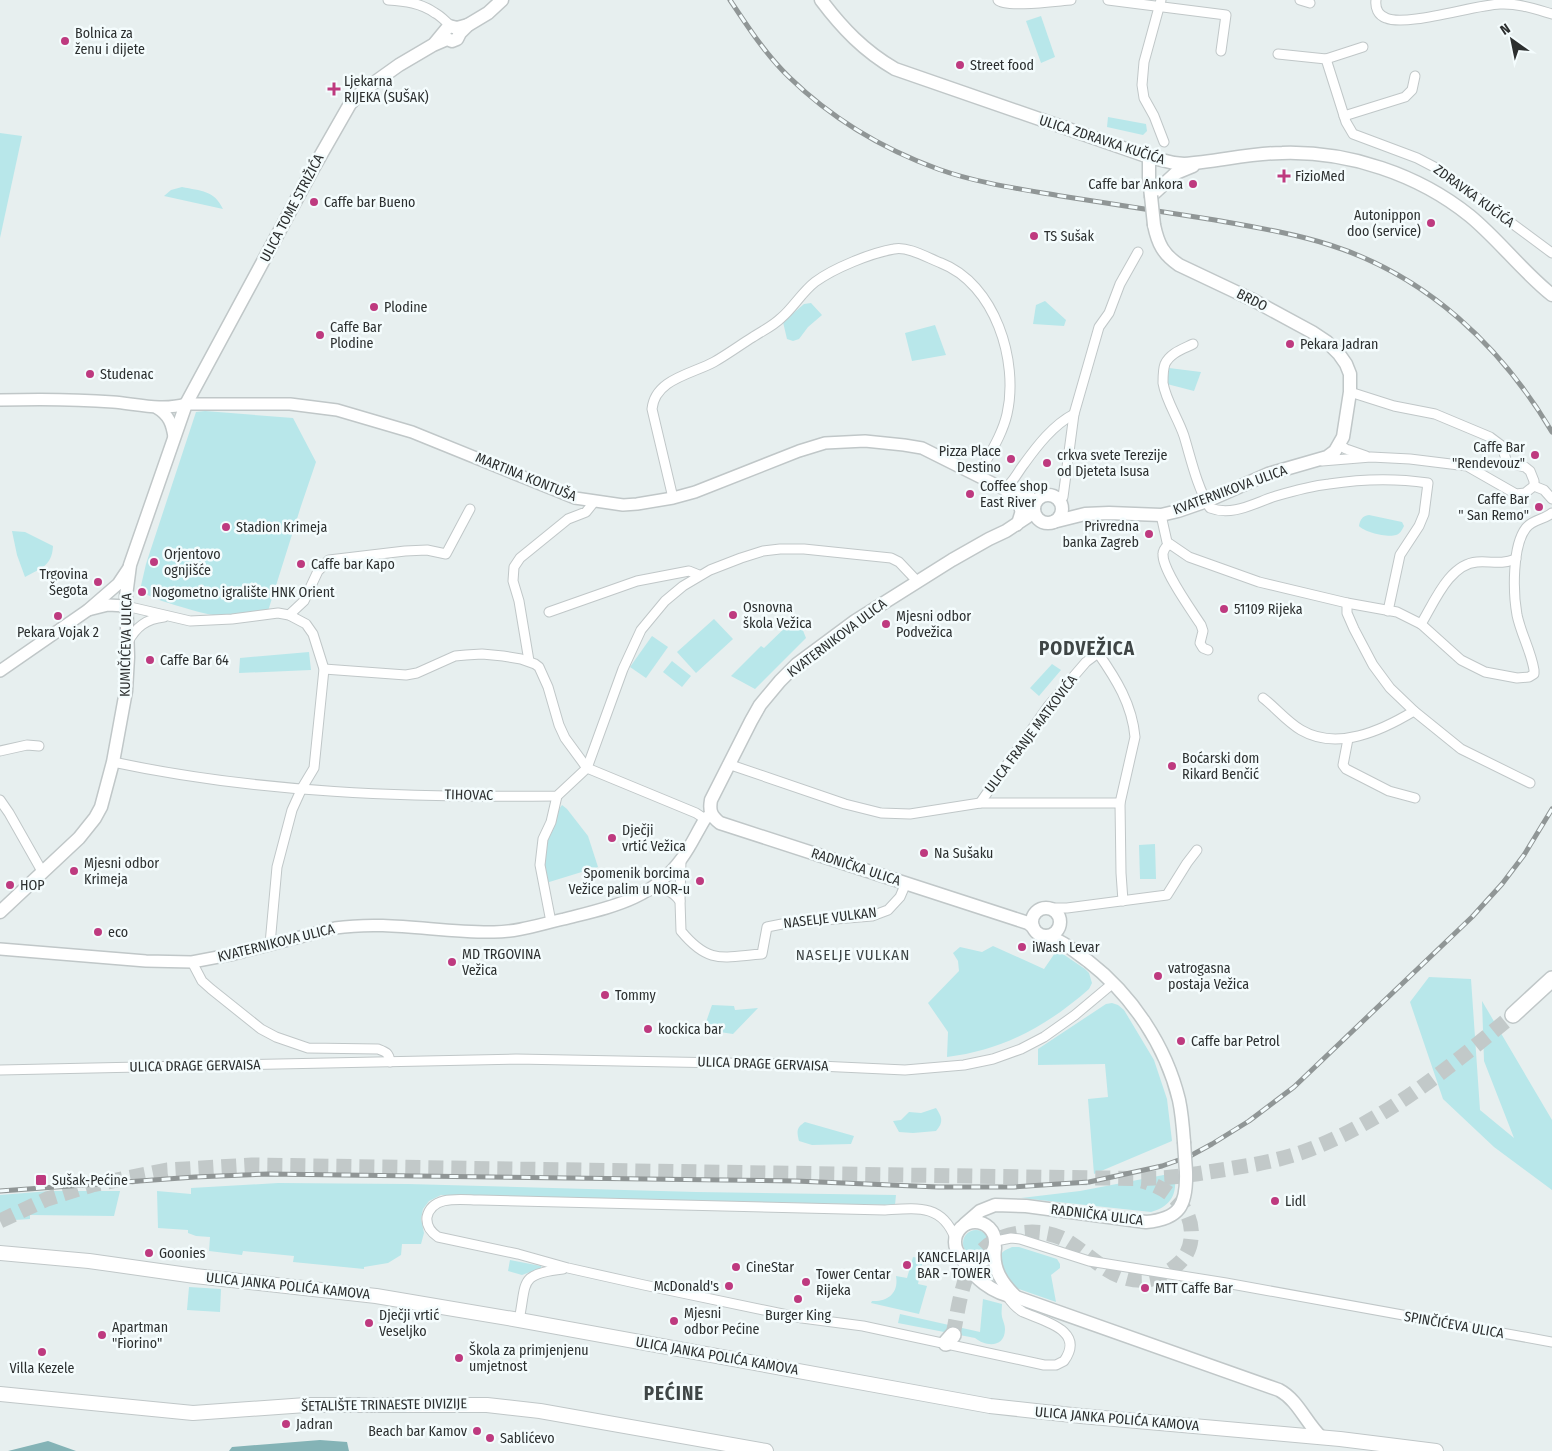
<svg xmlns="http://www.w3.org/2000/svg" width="1552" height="1451" font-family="'Fira Sans Condensed',sans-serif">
	<rect width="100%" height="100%" fill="#e7efef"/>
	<g fill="#b8e7ea">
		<path d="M1041,16l14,41 -14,6 -15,-42z"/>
		<path d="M1108,117l38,7 1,7 -4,4 -36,-8z"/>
		<path d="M0,133l22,3 -22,102z"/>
		<path d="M182,187c19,4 32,3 41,22l-59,-13 7,-6z"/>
		<path d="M1045,301l21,19 -2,6 -31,-2 3,-19z"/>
		<path d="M811,303l11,12 -14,12 -9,12 -6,2 -6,-2 -4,-17 21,-18z"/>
		<path d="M935,325l11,30 -34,6 -7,-28z"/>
		<path d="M1169,368l32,4 -7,19 -27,-7z"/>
		<path d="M205,411l88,7 23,44 -15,44 -33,105c-15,2 -41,6 -55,4 -12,-2 -68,-17 -73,-25l6,-26 50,-152z"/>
		<path d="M1369,515l33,7 2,4c-2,4 -4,8 -8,9 -8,3 -32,-3 -37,-9 1,-6 3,-10 10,-11z"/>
		<path d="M12,531l13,1 28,14c-1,20 -12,22 -28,31l-8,-22z"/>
		<path d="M714,619l19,20 -37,34 -19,-21z"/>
		<path d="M793,620l9,8 4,10 -51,51 -24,-13 30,-30 3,2z"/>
		<path d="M652,636l16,11 -22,31 -16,-11z"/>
		<path d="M309,652l2,18 -72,3 1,-15z"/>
		<path d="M672,661l19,15 -9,11 -19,-15z"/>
		<path d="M1052,664l9,6 -22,26 -9,-8z"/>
		<path d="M562,805l5,4 21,27 10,31 -52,16c-3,-27 -1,-55 16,-78z"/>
		<path d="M1155,844l1,35h-16l-1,-34z"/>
		<path d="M993,946l51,23 13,-19 28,19 4,4 3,10 -3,6c-42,37 -86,61 -142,68l1,-25 -20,-29 31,-32 -1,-10 -5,-8 7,-6 22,5z"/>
		<path d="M1429,977l42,2 9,131 34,28 -30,-77 -2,-60 70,119v70l-58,-43 -51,-48 -33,-97z"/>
		<path d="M1112,1003l6,2 6,5 30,50 13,39 5,42 -78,33 -6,-75 20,-2 -3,-33 -67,1v-16l68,-45z"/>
		<path d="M712,1005l22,1 1,4 23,-2 -25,26 -20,-3 -8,-6z"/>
		<path d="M936,1108c6,9 8,14 0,23l-23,2 -14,-1 -6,-11 8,-1 8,-8 12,1z"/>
		<path d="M805,1122l49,14 -3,8 -39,1 -13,-4c-2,-10 -3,-13 6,-19z"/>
		<path d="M1174,1173c4,20 -2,33 -23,39l-130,-14 59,-7z"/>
		<path d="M278,1183l130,1 288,8 200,3 -1,10 -454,-10 -12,6 -6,8 -2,10 3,14 -3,11h-19l-1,11 -13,8 -24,4v2l-71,-7 1,-6 -51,-5 -1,4 -33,-4 1,-14 -14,-1 -8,-3v-3l-30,-2 -1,-37 34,3v-6z"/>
		<path d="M50,1191h70l-6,25 -84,-1v4l-30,2v-26z"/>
		<circle cx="976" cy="1243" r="13"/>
		<path d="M1012,1247h7l38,12 3,5v4l-9,7 5,27 -46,-16c-5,-7 -13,-24 -9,-32 3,-4 7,-5 11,-7z"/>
		<path d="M913,1257l10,2 -5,25 9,2 -8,28 -48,-11 1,-2c16,1 27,-8 24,-25l11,2z"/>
		<path d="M510,1260l31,6v2l-19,7 -14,-4z"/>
		<path d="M189,1287l32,2 -1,23 -33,-2z"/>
		<path d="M983,1299l19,5c0,4 -1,9 0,13 1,4 3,8 3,12 0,19 -19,18 -30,9l-77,-15 2,-9 80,18z"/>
	</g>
	<g fill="#84b3b6">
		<path d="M320,1440l27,2 2,9h-120l3,-4z"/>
		<path d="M48,1441l28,10h-68z"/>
	</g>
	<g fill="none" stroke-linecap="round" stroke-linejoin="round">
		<g stroke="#c2c9c9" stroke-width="15" stroke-dasharray="15 8" stroke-linecap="butt">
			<path d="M0,1221l47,-22 45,-14 75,-15 85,-5 845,13c19,0 38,1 57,0 20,0 41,-4 61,-7 32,-5 65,-10 96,-22 76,-30 139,-82 202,-134"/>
			<path d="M953,1335c9,-45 12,-94 66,-102 15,-2 31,-1 45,6 27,15 48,45 83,41 10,-1 22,-8 30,-15 8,-7 13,-15 14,-26 4,-30 -22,-51 -49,-58"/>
		</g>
		<g stroke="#c0c7c8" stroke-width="11">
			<g id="minor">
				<path d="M388,0c17,1 33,3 47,13 6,3 11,9 16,13"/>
				<path d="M998,0c8,8 59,1 73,0"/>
				<path d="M1108,0l118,15 -5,36"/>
				<path d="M1161,0l-17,62 -2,23 2,13 10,18 10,26"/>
				<path d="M1300,0l10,3"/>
				<path d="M1376,0c-1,8 2,15 10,18 20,9 88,-13 114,-14 18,-1 35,5 52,10"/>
				<path d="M1278,54l48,5 20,63 7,12 64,24 23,12 112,83"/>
				<path d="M1326,59l37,-12"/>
				<path d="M1344,116l61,-19 7,-7 3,-14"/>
				<path d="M1193,344c-10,5 -23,9 -28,20 -2,5 -2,13 -2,19 3,18 15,35 21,53 7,23 13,51 26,72 23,9 46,-6 66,-12 17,-5 35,-10 53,-12 32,-5 66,-6 99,-1l-4,31 -5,12 -19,29 -12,56"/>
				<path d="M1350,392l44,14 41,8 55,23 12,9 5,17"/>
				<path d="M1339,445l7,4 20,7"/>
				<path d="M1322,461l49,-4 39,2 57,7 40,-3 18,4 5,4 4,10v5l-9,7 -9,1 -49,-28"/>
				<path d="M1534,486l10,4 8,9"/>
				<path d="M1004,489c9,-6 13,-16 20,-25 13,-18 29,-39 50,-50"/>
				<path d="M1063,497l11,-83 25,-87 10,-14 11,-29 18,-32"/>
				<path d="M673,498l-21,-89c3,-30 40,-35 62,-47 14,-8 26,-17 39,-25 9,-6 20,-11 28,-19 12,-10 21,-26 34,-36 19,-14 56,-29 79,-33 14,-3 34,9 47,14 54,21 78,98 66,151 -5,22 -19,42 -29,62"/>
				<path d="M1161,515l6,27 22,15 70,25 88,21 50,9 24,12 40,36 24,12 32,6 12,-1 5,-3v-4c-3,-19 -13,-36 -17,-55 -4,-22 -5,-69 9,-87 7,-9 18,-8 26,-15"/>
				<path d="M1169,544c-3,3 -6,5 -6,10 -1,16 29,57 38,71l2,6 -3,12 3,5 5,2"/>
				<path d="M1347,603v10l7,16 19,36 17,23 24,23 47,38 69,34"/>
				<path d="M126,606l64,15 42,-2 46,-6 11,2 17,9 7,10 11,35 -10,99 -12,20 -10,22 -15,57 -7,77"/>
				<path d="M549,612l88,-31 52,-10 10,4"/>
				<path d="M289,615l15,-14 14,-30 11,-11 76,-9 22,-1 19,4 24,-45"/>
				<path d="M1421,624c13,-21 28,-60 56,-62 16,-1 22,3 39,-3"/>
				<path d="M128,642c8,-15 18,-23 36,-25"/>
				<path d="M529,661l-10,-60 -6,-20 1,-14 6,-9 48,-39 18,-7 8,-10"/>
				<path d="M324,669l82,6 11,-2 38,-17 11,-1 16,-1 21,2 18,3 14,5 4,3 9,20 11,38 6,13 22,30 109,45 9,6"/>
				<path d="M1263,698c13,10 24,24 38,32 36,21 80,1 113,-19"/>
				<path d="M1348,739l-5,26 3,4 43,22 26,7"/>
				<path d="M0,751l27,-6 12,1"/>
				<path d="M113,762c145,31 296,36 444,34l30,-28 36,-99 18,-39 24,-29 18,-15 27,-16 31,-12 22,-7 17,-2h24l87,9 8,4 18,19"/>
				<path d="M728,764l117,40 36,9 29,1 70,-11h140"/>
				<path d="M0,800l9,13 34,60"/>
				<path d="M980,803l69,-98 37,-43 12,-9c18,26 34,51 37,84l-15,66 1,70 2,28"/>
				<path d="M681,859l-1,42 1,30c28,34 42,26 81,23l5,-27 20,-4 85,-7 16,-6 12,-13 6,-14"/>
				<path d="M649,891c14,-3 22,-2 31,10"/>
				<path d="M1048,908h19l100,-13 20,-32 10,-13"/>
				<path d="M551,922l-11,-57 3,-26 8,-17 6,-26"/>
				<path d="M192,962l10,19 9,8 50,40 15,8 32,11 70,1c8,3 11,4 12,13"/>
				<path d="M0,1070l516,-11 260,5 129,6 59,-5 29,-6 28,-10 23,-12 31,-22 37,-31"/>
				<path d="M955,1238c-13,-34 -38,-30 -70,-28l-405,-10c-17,0 -48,-6 -53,17 -1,9 5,16 11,20l80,17 50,14 76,17 158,33 61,8 181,39h12l8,-4c22,-31 -21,-40 -41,-49 -7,-4 -12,-10 -16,-16"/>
				<path d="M996,1241l15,-3 9,1 69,22 137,22 326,59"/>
				<path d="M519,1320c8,-38 -1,-46 44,-51"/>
			</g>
		</g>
		<g stroke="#c0c7c8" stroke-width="14">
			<g id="tertiary">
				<path d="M0,400c37,-1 75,-1 113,2 24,2 49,9 73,2h104l47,6 75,22 163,66 48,7 14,-1 36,-6 22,-6 104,-41 26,-8 40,-2 39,4 18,3 82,41 15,14 2,9 -4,13"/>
				<path d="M157,408c12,7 15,16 17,29"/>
				<path d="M1006,489c13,2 23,2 29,15"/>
				<path d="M88,610l20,-5 18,1"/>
				<path d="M0,671l88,-61 30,-26 12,-18"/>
				<path d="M0,949l146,12 46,1 42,-8 101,-26c54,-8 105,5 159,4 24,0 47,-8 70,-13 47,-12 88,-19 118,-61 9,-12 15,-26 23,-39l6,-5"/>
			</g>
		</g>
		<g stroke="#c0c7c8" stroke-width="15">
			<g id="secondary">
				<path d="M821,0c21,28 43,51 74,69l254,88 25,6 10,1c33,-2 65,-11 98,-11 66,-2 136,21 188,63 29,24 52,55 82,79"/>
				<path d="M435,43l14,-17 8,2 11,-3"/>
				<path d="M1149,157v22l2,17"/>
				<path d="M1151,196l25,-23 17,-7"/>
				<circle cx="1048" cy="509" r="14"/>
				<path d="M1053,522l32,-8 24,-1 52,2 17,-4 29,-10 61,-27 59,-17 8,-6 8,-14 7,-45v-18l-4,-10 -7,-10 -12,-12 -15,-10 -59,-32 -74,-35c-16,-11 -21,-21 -25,-40"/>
				<circle cx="1046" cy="922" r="14"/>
				<path d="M0,912l79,-74 16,-20 6,-11 12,-45 13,-71 2,-34 -2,-61 4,-31 56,-161 128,-237 36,-63 14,-14 35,-25 34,-20 14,-6 5,2 5,-2 3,-6 8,-8 20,-12 14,-13"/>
				<path d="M1033,927l-5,-4 -308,-100c-9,-7 -11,-12 -9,-23l40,-79 9,-16 20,-24 17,-17 58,-43 97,-61 37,-21 17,-8 21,-14 7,-8"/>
				<path d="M1046,936c16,4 28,15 42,25 44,34 78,85 91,139 3,14 4,28 5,42"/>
				<circle cx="975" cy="1242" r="20"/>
				<path d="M965,1224l15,-13 15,-6 31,1 120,16c34,-3 41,-17 40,-50"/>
				<path d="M995,1248c-3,21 7,35 21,49"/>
				<path d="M961,1257c11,20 32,37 55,40l263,93c19,10 27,33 42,47"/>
			</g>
		</g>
		<g stroke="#c0c7c8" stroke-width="16">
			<g id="primary">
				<path d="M0,1253l89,8 106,15 181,20 143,24 471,86 91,10 259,23 96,12"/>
				<path d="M0,1394l193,19 113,-8h181l53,6 226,40"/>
			</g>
		</g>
		<g stroke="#c0c7c8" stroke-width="18">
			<g id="trunk">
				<path d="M1513,1015l39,-36"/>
				<path d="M946,1343l7,-8"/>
			</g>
		</g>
		<use href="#minor" stroke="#fff" stroke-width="9"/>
		<use href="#tertiary" stroke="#fff" stroke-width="11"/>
		<use href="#secondary" stroke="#fff" stroke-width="12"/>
		<use href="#primary" stroke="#fff" stroke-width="14"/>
		<use href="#trunk" stroke="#fff" stroke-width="15"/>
		<g stroke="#909696" stroke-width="5">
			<g id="rail">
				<path d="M730,0c18,27 36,55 59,77 42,41 94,72 149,92 39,14 82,20 123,27 52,8 103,16 154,24 39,7 77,13 115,25 97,31 171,101 222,187"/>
				<path d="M0,1191l195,-14 73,-3 527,7 143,6h76l75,-5 73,-16 28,-10 22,-12 37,-23 45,-34 178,-170 30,-33 22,-29 28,-46"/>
			</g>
		</g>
		<use href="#rail" stroke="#f4fcfd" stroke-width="3" stroke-dasharray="9" stroke-linecap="butt"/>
		<g stroke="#c0c7c8" stroke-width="15" stroke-linecap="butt">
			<g id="secondary-bridge">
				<path d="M1151,196l3,29"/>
				<path d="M1184,1142l2,30"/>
			</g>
		</g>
		<use href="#secondary-bridge" stroke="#fff" stroke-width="12"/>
	</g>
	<g fill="#be3a7f" stroke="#f4fcfd" stroke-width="2">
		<circle cx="65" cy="41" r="5"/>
		<circle cx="960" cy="65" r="5"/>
		<path d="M331.5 81.5h5v5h5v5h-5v5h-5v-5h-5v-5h5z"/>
		<path d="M1281.5 168.5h5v5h5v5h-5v5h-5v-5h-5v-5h5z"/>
		<circle cx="1193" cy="184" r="5"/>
		<circle cx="314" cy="202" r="5"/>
		<circle cx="1431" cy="223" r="5"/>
		<circle cx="1034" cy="236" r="5"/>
		<circle cx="374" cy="307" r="5"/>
		<circle cx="320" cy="335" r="5"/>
		<circle cx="1290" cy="344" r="5"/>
		<circle cx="90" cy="374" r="5"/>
		<circle cx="1535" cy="455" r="5"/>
		<circle cx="1011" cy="459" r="5"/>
		<circle cx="1047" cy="463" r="5"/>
		<circle cx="970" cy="494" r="5"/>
		<circle cx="1539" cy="507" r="5"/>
		<circle cx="226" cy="527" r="5"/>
		<circle cx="1149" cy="534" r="5"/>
		<circle cx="154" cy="562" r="5"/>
		<circle cx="301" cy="564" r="5"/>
		<circle cx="98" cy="582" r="5"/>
		<circle cx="142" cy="592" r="5"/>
		<circle cx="1224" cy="609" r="5"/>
		<circle cx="733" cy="615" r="5"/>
		<circle cx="58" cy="616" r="5"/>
		<circle cx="886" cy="624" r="5"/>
		<circle cx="150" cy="660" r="5"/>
		<circle cx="1172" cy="766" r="5"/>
		<circle cx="612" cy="838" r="5"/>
		<circle cx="924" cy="853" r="5"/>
		<circle cx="74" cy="871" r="5"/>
		<circle cx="700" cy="881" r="5"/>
		<circle cx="10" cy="885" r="5"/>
		<circle cx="98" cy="932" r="5"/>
		<circle cx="1022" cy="947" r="5"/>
		<circle cx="452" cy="962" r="5"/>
		<circle cx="1158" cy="976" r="5"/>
		<circle cx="605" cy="995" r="5"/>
		<circle cx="648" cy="1029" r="5"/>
		<circle cx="1181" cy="1041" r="5"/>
		<rect x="35" y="1174" width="12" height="12" rx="2.5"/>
		<circle cx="1275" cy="1201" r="5"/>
		<circle cx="149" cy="1253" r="5"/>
		<circle cx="907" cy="1265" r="5"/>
		<circle cx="736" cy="1267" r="5"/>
		<circle cx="806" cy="1282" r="5"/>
		<circle cx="729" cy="1286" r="5"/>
		<circle cx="1145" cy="1288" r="5"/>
		<circle cx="798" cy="1299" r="5"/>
		<circle cx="674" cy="1321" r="5"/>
		<circle cx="369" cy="1323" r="5"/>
		<circle cx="102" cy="1335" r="5"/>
		<circle cx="42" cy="1352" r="5"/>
		<circle cx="459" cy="1358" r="5"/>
		<circle cx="286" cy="1424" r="5"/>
		<circle cx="477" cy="1431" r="5"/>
		<circle cx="490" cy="1438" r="5"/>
	</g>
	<g text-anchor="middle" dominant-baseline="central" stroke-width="5" stroke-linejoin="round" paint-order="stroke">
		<g font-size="14" fill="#2c2f2f" stroke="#f4fcfd" text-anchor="start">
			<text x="75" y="33">Bolnica za<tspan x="75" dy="16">ženu i dijete</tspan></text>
			<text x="970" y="65">Street food</text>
			<text x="344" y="81">Ljekarna<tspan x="344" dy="16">RIJEKA (SUŠAK)</tspan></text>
			<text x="1295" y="176">FizioMed</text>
			<text x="1183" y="184" text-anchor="end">Caffe bar Ankora</text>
			<text x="324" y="202">Caffe bar Bueno</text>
			<text x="1421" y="215" text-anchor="end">Autonippon<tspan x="1421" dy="16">doo (service)</tspan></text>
			<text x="1044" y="236">TS Sušak</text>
			<text x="384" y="307">Plodine</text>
			<text x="330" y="327">Caffe Bar<tspan x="330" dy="16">Plodine</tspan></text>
			<text x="1300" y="344">Pekara Jadran</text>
			<text x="100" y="374">Studenac</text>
			<text x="1525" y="447" text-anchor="end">Caffe Bar<tspan x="1525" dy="16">"Rendevouz"</tspan></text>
			<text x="1001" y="451" text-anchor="end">Pizza Place<tspan x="1001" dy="16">Destino</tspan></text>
			<text x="1057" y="455">crkva svete Terezije<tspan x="1057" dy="16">od Djeteta Isusa</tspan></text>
			<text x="980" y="486">Coffee shop<tspan x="980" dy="16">East River</tspan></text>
			<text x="1529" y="499" text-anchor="end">Caffe Bar<tspan x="1529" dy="16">" San Remo"</tspan></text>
			<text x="1139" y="526" text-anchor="end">Privredna<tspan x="1139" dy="16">banka Zagreb</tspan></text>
			<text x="236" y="527">Stadion Krimeja</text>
			<text x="164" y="554">Orjentovo<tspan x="164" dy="16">ognjišće</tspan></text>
			<text x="311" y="564">Caffe bar Kapo</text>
			<text x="88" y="574" text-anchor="end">Trgovina<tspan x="88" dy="16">Šegota</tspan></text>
			<text x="152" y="592">Nogometno igralište HNK Orient</text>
			<text x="743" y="607">Osnovna<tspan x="743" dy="16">škola Vežica</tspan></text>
			<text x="1234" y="609">51109 Rijeka</text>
			<text x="896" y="616">Mjesni odbor<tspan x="896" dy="16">Podvežica</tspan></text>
			<text x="58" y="632" text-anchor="middle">Pekara Vojak 2</text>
			<text x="160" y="660">Caffe Bar 64</text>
			<text x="1182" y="758">Boćarski dom<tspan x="1182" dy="16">Rikard Benčić</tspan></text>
			<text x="622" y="830">Dječji<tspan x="622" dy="16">vrtić Vežica</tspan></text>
			<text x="934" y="853">Na Sušaku</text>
			<text x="84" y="863">Mjesni odbor<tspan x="84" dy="16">Krimeja</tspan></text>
			<text x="690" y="873" text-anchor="end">Spomenik borcima<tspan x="690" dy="16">Vežice palim u NOR-u</tspan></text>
			<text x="20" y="885">HOP</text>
			<text x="108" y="932">eco</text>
			<text x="1032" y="947">iWash Levar</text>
			<text x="462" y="954">MD TRGOVINA<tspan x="462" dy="16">Vežica</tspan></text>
			<text x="1168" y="968">vatrogasna<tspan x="1168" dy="16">postaja Vežica</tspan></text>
			<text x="615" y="995">Tommy</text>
			<text x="658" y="1029">kockica bar</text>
			<text x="1191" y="1041">Caffe bar Petrol</text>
			<text x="52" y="1180">Sušak-Pećine</text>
			<text x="1285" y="1201">Lidl</text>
			<text x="159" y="1253">Goonies</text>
			<text x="917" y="1257">KANCELARIJA<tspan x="917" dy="16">BAR - TOWER</tspan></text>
			<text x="746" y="1267">CineStar</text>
			<text x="816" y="1274">Tower Centar<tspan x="816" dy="16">Rijeka</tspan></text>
			<text x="719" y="1286" text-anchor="end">McDonald's</text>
			<text x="1155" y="1288">MTT Caffe Bar</text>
			<text x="684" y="1313">Mjesni<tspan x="684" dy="16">odbor Pećine</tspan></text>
			<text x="379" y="1315">Dječji vrtić<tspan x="379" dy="16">Veseljko</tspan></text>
			<text x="798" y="1315" text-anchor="middle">Burger King</text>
			<text x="112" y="1327">Apartman<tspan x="112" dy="16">"Fiorino"</tspan></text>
			<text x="469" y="1350">Škola za primjenjenu<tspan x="469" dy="16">umjetnost</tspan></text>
			<text x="42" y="1368" text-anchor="middle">Villa Kezele</text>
			<text x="296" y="1424">Jadran</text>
			<text x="467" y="1431" text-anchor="end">Beach bar Kamov</text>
			<text x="500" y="1438">Sablićevo</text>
		</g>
		<g font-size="14" fill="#2c2f2f" stroke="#f4fcfd">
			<text transform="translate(1102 140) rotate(18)">ULICA ZDRAVKA KUČIĆA</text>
			<text transform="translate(1474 196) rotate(36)">ZDRAVKA KUČIĆA</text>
			<text transform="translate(292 208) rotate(-62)">ULICA TOME STRIŽIĆA</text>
			<text transform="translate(1252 300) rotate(27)">BRDO</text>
			<text transform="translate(526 477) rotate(22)">MARTINA KONTUŠA</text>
			<text transform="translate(1230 490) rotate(-20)">KVATERNIKOVA ULICA</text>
			<text transform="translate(837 638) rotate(-37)">KVATERNIKOVA ULICA</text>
			<text transform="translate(126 645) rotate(-89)">KUMIČIĆEVA ULICA</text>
			<text transform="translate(1031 734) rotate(-53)">ULICA FRANJE MATKOVIĆA</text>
			<text transform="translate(469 795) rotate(1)">TIHOVAC</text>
			<text transform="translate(856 867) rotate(18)">RADNIČKA ULICA</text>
			<text transform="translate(830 918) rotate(-7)">NASELJE VULKAN</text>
			<text transform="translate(276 943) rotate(-14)">KVATERNIKOVA ULICA</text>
			<text transform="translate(763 1064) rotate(2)">ULICA DRAGE GERVAISA</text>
			<text transform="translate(195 1066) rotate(-1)">ULICA DRAGE GERVAISA</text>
			<text transform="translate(1097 1215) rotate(7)">RADNIČKA ULICA</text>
			<text transform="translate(288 1286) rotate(6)">ULICA JANKA POLIĆA KAMOVA</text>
			<text transform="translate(1454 1325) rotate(10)">SPINČIĆEVA ULICA</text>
			<text transform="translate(717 1356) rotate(10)">ULICA JANKA POLIĆA KAMOVA</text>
			<text transform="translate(384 1405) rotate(-1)">ŠETALIŠTE TRINAESTE DIVIZIJE</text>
			<text transform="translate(1117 1419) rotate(5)">ULICA JANKA POLIĆA KAMOVA</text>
		</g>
		<g font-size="15" letter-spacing="1" fill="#3f4646" stroke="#f4fcfd">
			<text x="853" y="955">NASELJE VULKAN</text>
		</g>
		<g font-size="19" font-weight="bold" letter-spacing="1" fill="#3f4646" stroke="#f4fcfd">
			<text x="1087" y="648">PODVEŽICA</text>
			<text x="674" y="1393">PEĆINE</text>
		</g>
	</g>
	<g transform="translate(1512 40) rotate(327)" stroke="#f4fcfd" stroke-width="4" paint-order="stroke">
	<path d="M0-4L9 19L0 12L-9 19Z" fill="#2c2f2f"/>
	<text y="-8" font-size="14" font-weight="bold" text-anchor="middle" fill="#2c2f2f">N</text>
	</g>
</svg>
